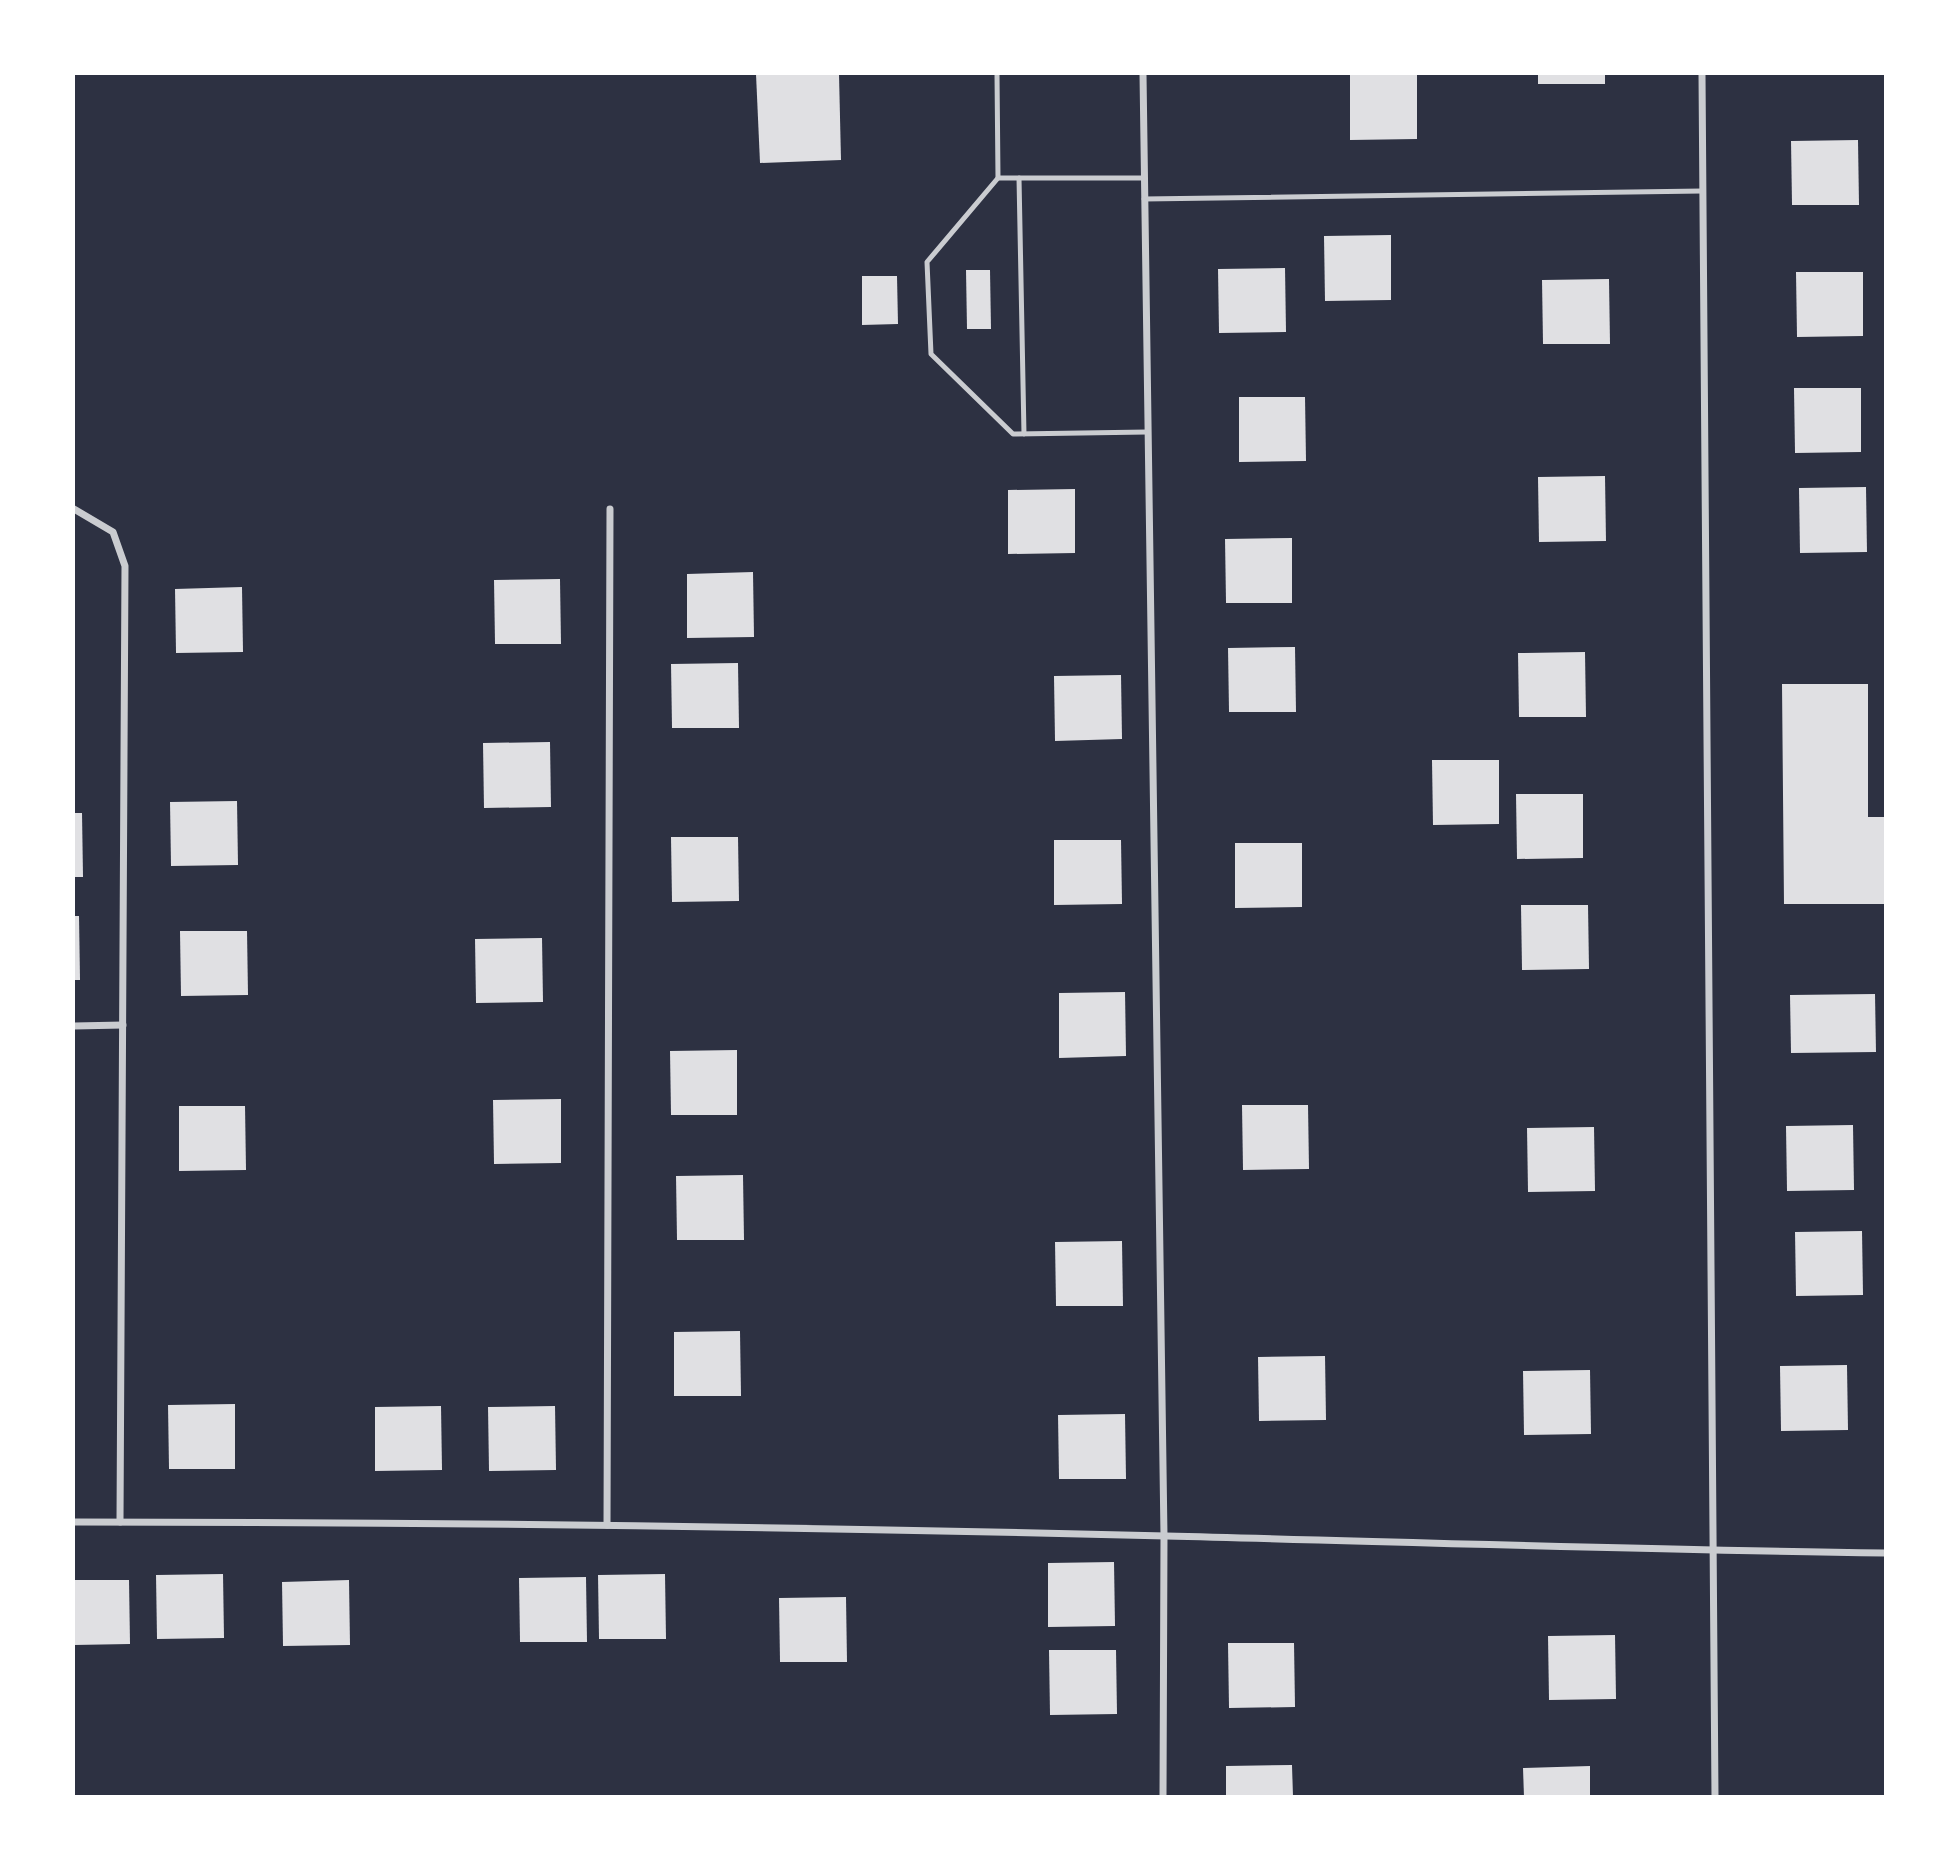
<svg xmlns="http://www.w3.org/2000/svg" width="1959" height="1870" font-family="Inter,sans-serif">
	<rect width="100%" height="100%" fill="#2d3142"/>
	<g fill="#e0e0e3">
		<path d="M756,74h83l2,86 -81,3z"/>
		<rect x="1538" y="74" width="67" height="10"/>
		<path d="M1350,75h67v64l-67,1z"/>
		<path d="M1858,140l1,65h-67l-1,-64z"/>
		<path d="M1391,235v65l-66,1 -1,-65z"/>
		<path d="M1285,268l1,64 -67,1 -1,-64z"/>
		<path d="M966,270h24l1,59h-24z"/>
		<path d="M1796,272h67v64l-66,1z"/>
		<path d="M862,276h35l1,48 -36,1z"/>
		<path d="M1609,279l1,65h-67l-1,-64z"/>
		<path d="M1794,388h67v64l-66,1z"/>
		<path d="M1239,397h66l1,64 -67,1z"/>
		<path d="M1605,476l1,65 -67,1 -1,-65z"/>
		<path d="M1866,487l1,65 -67,1 -1,-65z"/>
		<path d="M1075,489v64l-67,1v-64z"/>
		<path d="M1292,538v65h-66l-1,-64z"/>
		<path d="M753,572l1,65 -67,1v-64z"/>
		<path d="M560,579l1,65h-66l-1,-64z"/>
		<path d="M242,587l1,65 -67,1 -1,-64z"/>
		<path d="M1295,647l1,65h-67l-1,-64z"/>
		<path d="M1585,652l1,65h-67l-1,-64z"/>
		<path d="M738,663l1,65h-67l-1,-64z"/>
		<path d="M1121,675l1,64 -67,2 -1,-65z"/>
		<path d="M1782,684h86v133h17v87h-101z"/>
		<path d="M550,742l1,65 -67,1 -1,-65z"/>
		<path d="M1432,760h67v64l-66,1z"/>
		<path d="M1516,794h67v64l-66,1z"/>
		<path d="M237,801l1,64 -67,1 -1,-64z"/>
		<path d="M74,813h8l1,64h-9z"/>
		<path d="M671,837h67l1,64 -67,1z"/>
		<path d="M1054,840h67l1,64 -68,1z"/>
		<path d="M1235,843h67v64l-67,1z"/>
		<path d="M1521,905h67l1,64 -67,1z"/>
		<path d="M74,916h5l1,64h-6z"/>
		<path d="M180,931h67l1,64 -67,1z"/>
		<path d="M542,938l1,64 -67,1 -1,-64z"/>
		<path d="M1125,992l1,64 -67,2v-65z"/>
		<path d="M1875,994l1,58 -85,1 -1,-58z"/>
		<path d="M737,1050v65h-66l-1,-64z"/>
		<path d="M561,1099v64l-67,1 -1,-64z"/>
		<path d="M1242,1105h66l1,64 -66,1z"/>
		<path d="M179,1106h66l1,64 -67,1z"/>
		<path d="M1853,1125l1,65 -67,1 -1,-65z"/>
		<path d="M1594,1127l1,64 -67,1 -1,-64z"/>
		<path d="M743,1175l1,65h-67l-1,-64z"/>
		<path d="M1862,1231l1,64 -67,1 -1,-64z"/>
		<path d="M1122,1241l1,65h-67l-1,-64z"/>
		<path d="M740,1331l1,65h-67v-64z"/>
		<path d="M1325,1356l1,64 -67,1 -1,-64z"/>
		<path d="M1847,1365l1,65 -67,1 -1,-65z"/>
		<path d="M1590,1370l1,64 -67,1 -1,-64z"/>
		<path d="M235,1404v65h-66l-1,-64z"/>
		<path d="M441,1406l1,64 -67,1v-64z"/>
		<path d="M555,1406l1,64 -67,1 -1,-64z"/>
		<path d="M1125,1414l1,65h-67l-1,-64z"/>
		<path d="M1114,1562l1,64 -67,1v-64z"/>
		<path d="M223,1574l1,64 -67,1 -1,-64z"/>
		<path d="M665,1574l1,65h-67l-1,-64z"/>
		<path d="M586,1577l1,65h-67l-1,-64z"/>
		<path d="M74,1580h55l1,64 -56,1z"/>
		<path d="M349,1580l1,65 -67,1 -1,-64z"/>
		<path d="M846,1597l1,65h-67l-1,-64z"/>
		<path d="M1615,1635l1,64 -67,1 -1,-64z"/>
		<path d="M1228,1643h66l1,64 -66,1z"/>
		<path d="M1049,1650h67l1,64 -67,1z"/>
		<path d="M1292,1765l1,32h-67v-31z"/>
		<path d="M1590,1766v31h-66l-1,-29z"/>
	</g>
	<g fill="none" stroke-linecap="round" stroke-linejoin="round">
		<g stroke="#caccd0" stroke-width="5">
			<path d="M997,74l1,104"/>
			<path d="M1019,178l5,256"/>
			<path d="M1144,178h-146l-71,84 4,92 82,80 134,-2"/>
			<path d="M1144,199l558,-8"/>
		</g>
		<g stroke="#caccd0" stroke-width="7">
			<path d="M1143,74l21,1462 -1,261"/>
			<path d="M1702,74l13,1723"/>
			<path d="M74,509l39,23 12,34 -5,956"/>
			<path d="M74,1026l49,-1"/>
			<path d="M74,1522c364,0 728,5 1092,14 240,6 480,14 719,17"/>
			<path d="M607,1525l3,-1016"/>
		</g>
	</g>
	<rect width="1959" height="1870" fill="none" stroke="#ffffff" stroke-width="150"/>
</svg>
